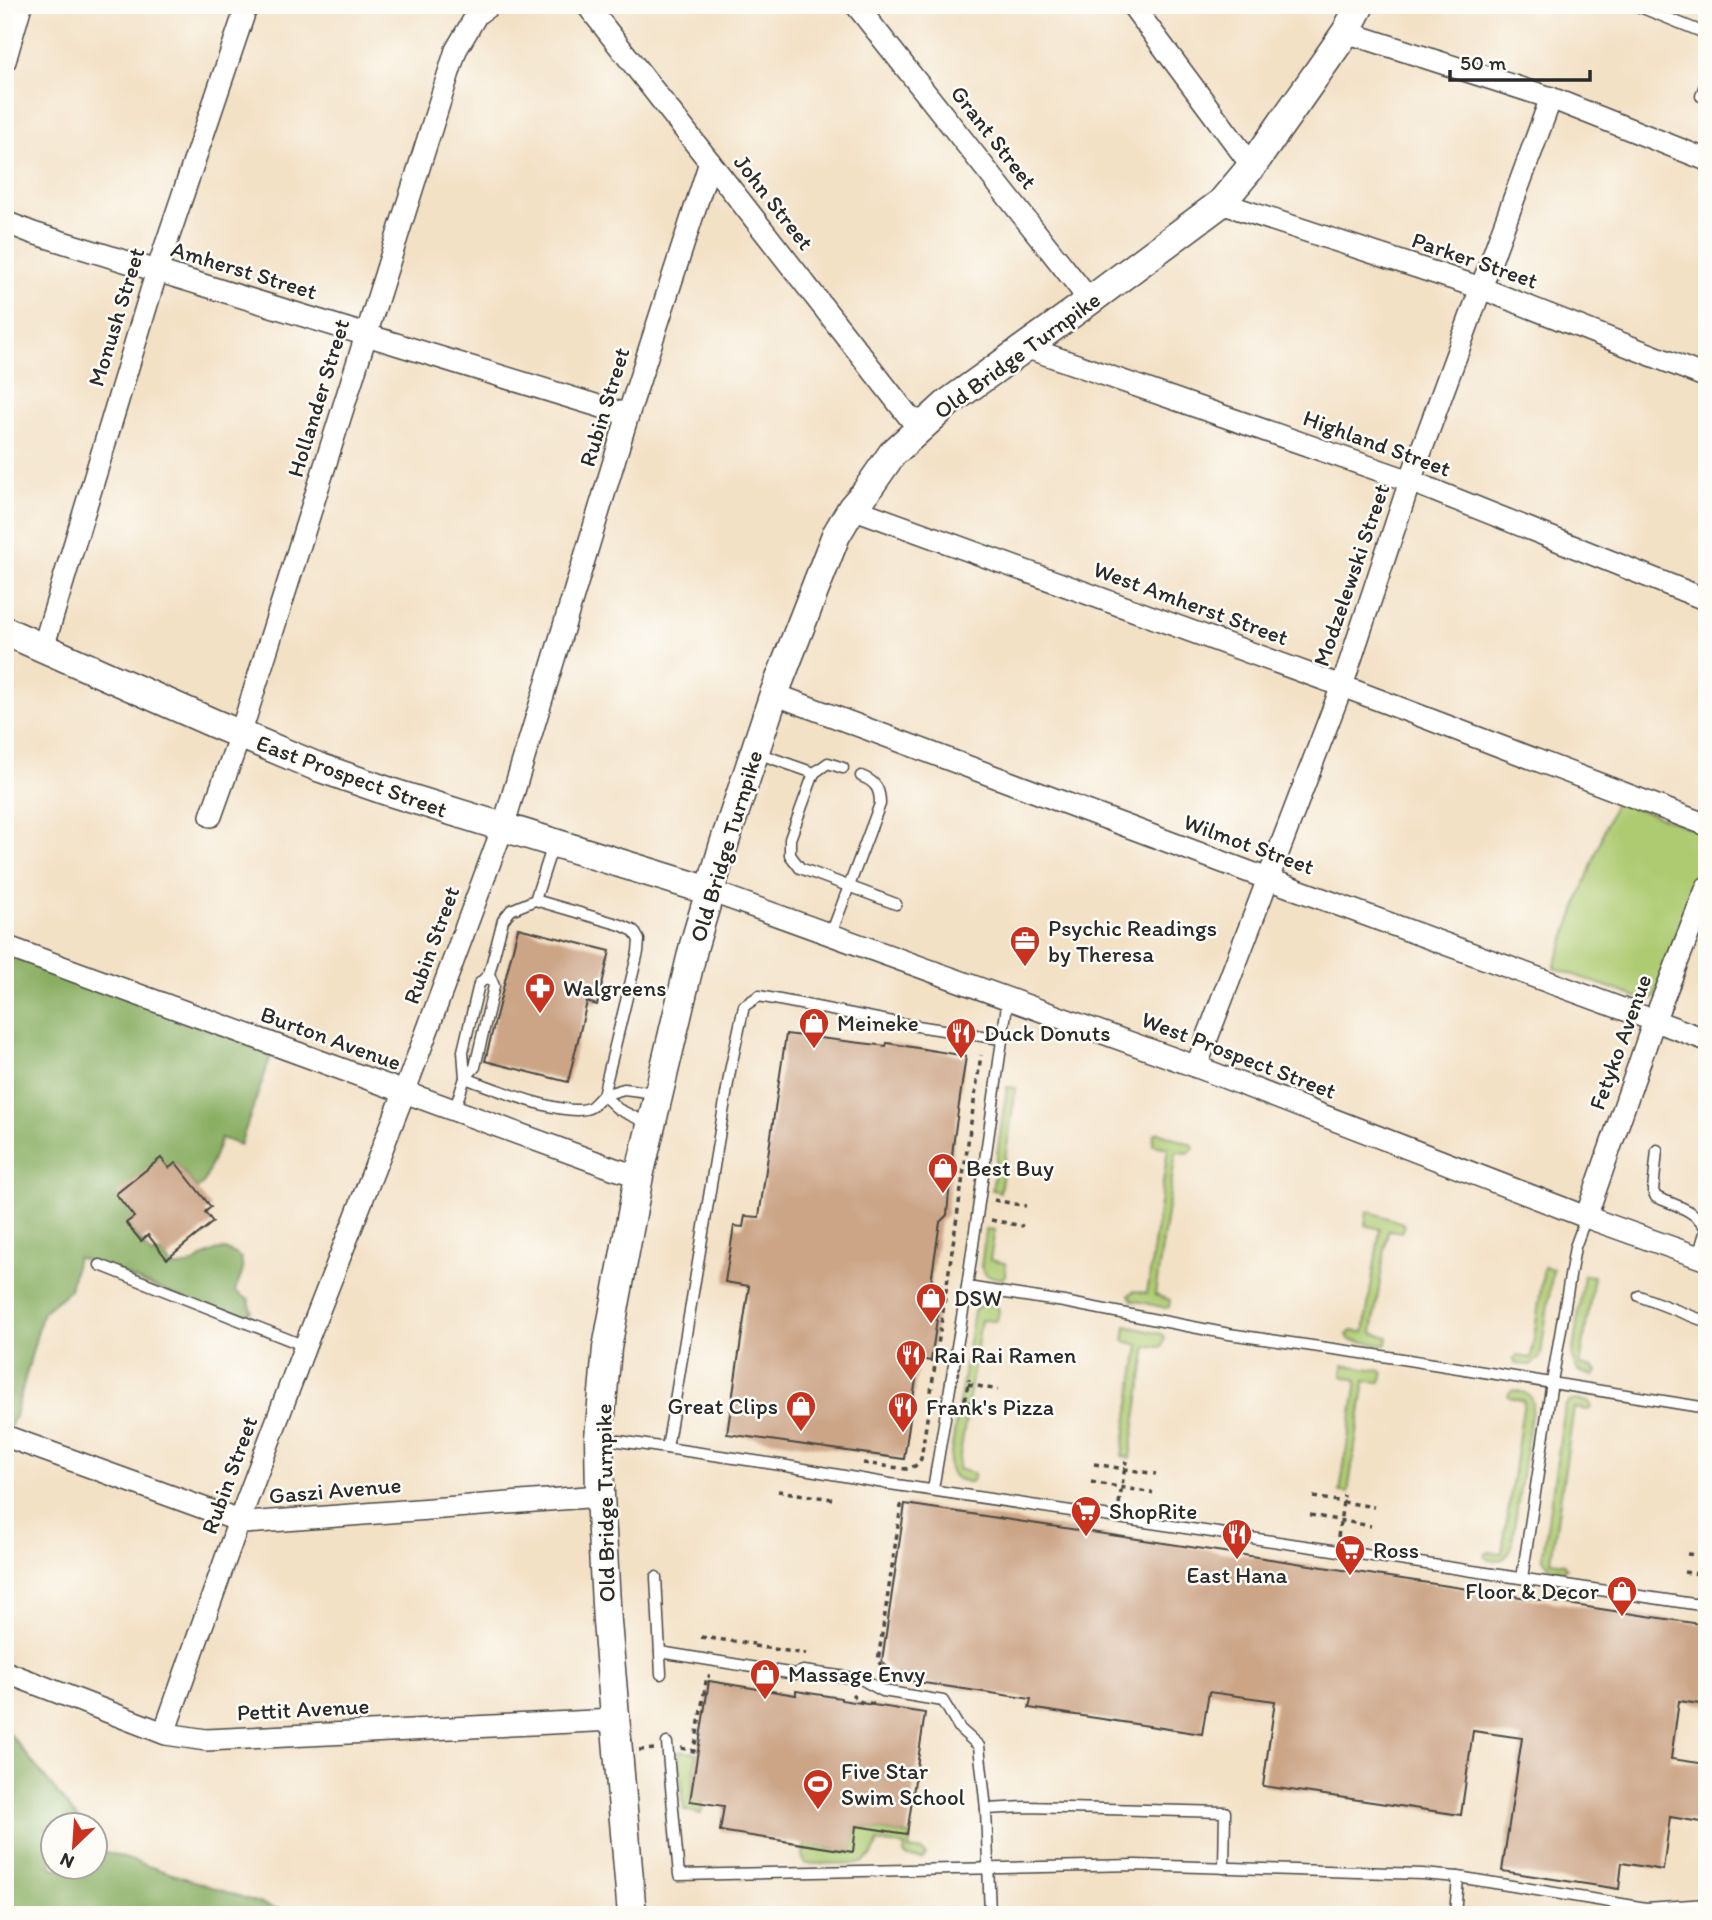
<svg xmlns="http://www.w3.org/2000/svg" width="1712" height="1920" font-family="Itim,sans-serif">
	<rect width="100%" height="100%" fill="#fdfcf7"/>
	<filter id="ink" filterUnits="userSpaceOnUse"><feTurbulence type="fractalNoise" baseFrequency=".0143" numOctaves="2"/><feDisplacementMap in="SourceGraphic" scale="14" xChannelSelector="R" yChannelSelector="G"/><feConvolveMatrix kernelMatrix="1 2 1 2 8 2 1 2 1" color-interpolation-filters="sRGB"/></filter>
	<filter id="wash" filterUnits="userSpaceOnUse"><feTurbulence type="fractalNoise" baseFrequency=".00686" numOctaves="4" result="noise"/><feDisplacementMap in="SourceGraphic" scale="28" xChannelSelector="R" yChannelSelector="G"/><feGaussianBlur stdDeviation="1.57" result="paint"/><feColorMatrix in="noise" values="0 0 0 0 0 0 0 0 0 0 0 0 0 0 0 0 0 1.4 0 .05"/><feComposite in="paint" operator="in"/></filter>
	<g filter="url(#wash)">
		<rect width="100%" height="100%" fill="#f3e1c6"/>
		<g fill="#aecb72" stroke="#6c7b4e" stroke-width="2">
			<path d="M1615,801l90,32 2,3v19l-53,144h-12l-88,-31z"/>
			<path d="M1007,1087l9,1 -16,104 -8,-2z"/>
			<path d="M1158,1132l33,12 3,4 -4,5 -14,-1 -21,143 15,5 -1,7 -3,1 -34,-8 -3,-5 5,-4 13,2 21,-145 -15,-3 1,-10z"/>
			<path d="M1367,1211l36,12 2,3 -3,6 -14,-2 -16,103 16,4 -1,7 -2,1 -35,-5 -3,-5 4,-4 13,1 16,-103 -15,-4z"/>
			<path d="M986,1229l9,1 -5,30 14,3 2,2 -1,11 -4,3 -15,-4 -5,-8z"/>
			<path d="M1544,1267l9,2 -12,85 -2,4 -8,7 -15,-1 -3,-4 4,-4 14,2z"/>
			<path d="M1584,1275l10,1 -14,89 14,3 3,4 -4,4 -15,-5 -6,-13z"/>
			<path d="M985,1304l11,1 3,5 -2,11 -16,-1 -23,149 16,5v5l-4,3c-12,-1 -19,-5 -21,-17l25,-154 5,-5z"/>
			<path d="M1126,1326l36,8 3,3 -3,10 -15,-1 -17,112 -8,-2 17,-111 -15,-4z"/>
			<path d="M1343,1365l36,5 4,3 -3,9 -15,-1 -17,112 -8,-1 17,-112 -15,-4z"/>
			<path d="M1512,1390c9,2 18,2 21,12l-22,147c-5,12 -13,12 -24,10l-3,-4 4,-3 14,1 22,-152 -15,-4 -1,-3z"/>
			<path d="M1576,1400l13,2 3,5 -4,3 -14,-2 -23,153 13,2 3,5 -4,3 -14,-4 -6,-8v-5l22,-148 5,-5z"/>
			<path d="M679,1751l18,2 -7,47 13,3 -2,11 -17,-4z"/>
			<path d="M856,1826l55,9 -2,14 13,2 4,4 -4,4 -14,-2 -4,-3 1,-8 -27,-4 -6,13 -10,8 -56,1c-6,-5 -2,-13 -1,-20l47,8z"/>
		</g>
		<g fill="#8aaf64" stroke="#5a6d48" stroke-width="2">
			<path d="M5,946l270,99 -35,100 -19,-7 -17,45 -7,6 -21,-26 -7,5 -35,49 -7,6 24,32 12,-2 9,14c30,4 39,-33 69,-9l2,12 -8,21 14,9 3,11 -12,9 -163,-63 -7,33 -27,22 -28,104 -10,22z"/>
			<path d="M5,1728l78,97 -31,1v42h42l1,-28 8,11 193,64h-291z"/>
		</g>
		<g id="blocks">
			<g fill="#cca587">
				<path d="M518,928l92,23 -13,54 -10,-3 -19,80 -83,-21z"/>
				<path d="M786,1034l100,12 1,-3 79,13 -13,90 -6,69 -7,7 -10,67 11,2 -10,70 -12,-2 -15,100 -177,-25 22,-148 -24,-4 9,-56 9,1 2,-11 14,1z"/>
				<path d="M161,1158l8,10 7,-5 35,44 -6,5 8,10 -46,37 -19,-24 -7,6 -15,-18 8,-6 -18,-23z"/>
				<path d="M905,1504l802,121v80l-28,-4 -8,58 36,5v59l-37,-6 -7,53 -41,-7 -3,26 -117,-18 20,-133 -49,-7 -12,84 -198,-29 12,-85 -66,-9 -7,42 -173,-26 2,-9 -134,-20 -15,-18z"/>
				<path d="M709,1681l87,14v-4l45,7v2l84,13 -18,121 -51,-8 -3,26 -133,-21 4,-25 -34,-5z"/>
			</g>
		</g>
	</g>
	<g filter="url(#ink)">
		<use href="#blocks" fill-opacity="0" stroke="#494642" stroke-width="2"/>
		<g fill="none" stroke-linecap="round" stroke-linejoin="round">
			<g stroke="#494642" stroke-width="13">
				<g id="service">
					<path d="M1635,5l72,29"/>
					<path d="M1707,80l-6,16 6,2"/>
					<path d="M757,753l57,20 -24,66v16l10,13 96,36"/>
					<path d="M814,773l14,-10 15,5"/>
					<path d="M535,900l18,-55"/>
					<path d="M831,934l49,-130c0,-15 -4,-22 -19,-28"/>
					<path d="M465,1078l-2,-27 16,-67 10,-10"/>
					<path d="M454,1111l11,-33 10,-11 19,-81 -5,-12 14,-54 8,-10 24,-10 86,25 13,6 5,9 -1,12 -35,143c-4,4 -8,9 -12,12 -22,13 -100,-20 -126,-29"/>
					<path d="M649,1124l-31,-15 -15,-14 21,-6 32,4"/>
					<path d="M1657,1150l-4,41 3,6c18,8 41,13 50,32l-8,28"/>
					<path d="M100,1265l205,81"/>
					<path d="M967,1287l97,15 165,32 167,24 311,50"/>
					<path d="M1639,1296l68,26"/>
					<path d="M599,1438l182,27 109,19 817,122"/>
					<path d="M667,1448l63,-377 14,-65 15,-10 139,27 103,16"/>
					<path d="M933,1489l34,-202 41,-289"/>
					<path d="M656,1577l5,97"/>
					<path d="M1522,1578l30,-196 23,-135 11,-30"/>
					<path d="M660,1652l135,22 8,-3 58,8 22,12 60,10 17,28 19,17 7,63 4,106"/>
					<path d="M667,1743l12,132 456,-10 287,9 36,3 188,31 61,-4"/>
					<path d="M986,1809l40,-2 199,5 -1,56"/>
					<path d="M1455,1915l3,-38"/>
				</g>
			</g>
			<g stroke="#494642" stroke-width="24">
				<g id="minor">
					<path d="M587,5l323,413 15,4"/>
					<path d="M856,5l224,283 8,14"/>
					<path d="M1132,5l120,161"/>
					<path d="M1346,32l205,66 156,62"/>
					<path d="M5,61l16,-56"/>
					<path d="M1221,203l260,85 226,89"/>
					<path d="M5,222l28,11 595,182"/>
					<path d="M1025,347l385,134 297,119"/>
					<path d="M852,508l490,178 365,139"/>
					<path d="M43,648l114,-377 90,-266"/>
					<path d="M774,694l494,185 439,161"/>
					<path d="M211,816l29,-81 216,-685 21,-36 13,-9"/>
					<path d="M710,891l490,177 386,149 121,43"/>
					<path d="M5,946l610,223 24,7"/>
					<path d="M1196,1067l146,-381 68,-205 141,-383"/>
					<path d="M1586,1217l68,-196 53,-134"/>
					<path d="M5,1436l240,87 355,-27"/>
					<path d="M5,1672l161,62 40,6 408,-20"/>
					<path d="M164,1733l75,-212 66,-175 99,-253 99,-266 125,-412 82,-253"/>
				</g>
			</g>
			<g stroke="#494642" stroke-width="31">
				<g id="tertiary">
					<path d="M5,631l208,92 105,44 72,25 320,99"/>
					<path d="M632,1915l-25,-293 -7,-126 -1,-58 8,-90 32,-172 55,-231 30,-101 50,-150 62,-159 16,-27 13,-15 27,-39 56,-51 140,-101 133,-99 31,-37 94,-134 14,-27"/>
				</g>
			</g>
			<g stroke="#494642" stroke-width="3.5" stroke-dasharray="5 5" stroke-linecap="butt">
				<path d="M994,1200l32,6"/>
				<path d="M991,1220l32,6"/>
				<path d="M968,1384l30,6"/>
				<path d="M965,1402l30,6"/>
				<path d="M963,1410l6,-31"/>
				<path d="M863,1463l43,6 9,-3 6,-7 60,-404"/>
				<path d="M1094,1464l62,10"/>
				<path d="M1091,1482l62,11"/>
				<path d="M778,1491l54,8"/>
				<path d="M1313,1497l61,10"/>
				<path d="M1119,1504l7,-43"/>
				<path d="M1310,1515l61,11"/>
				<path d="M1338,1537l6,-42"/>
				<path d="M1687,1554l20,2"/>
				<path d="M1684,1572l23,3"/>
				<path d="M701,1637l53,7"/>
				<path d="M754,1646l52,8"/>
				<path d="M888,1674l-10,-13 23,-155 4,-4"/>
				<path d="M852,1694l9,8 15,2"/>
				<path d="M681,1748l13,3 13,-75h3"/>
				<path d="M639,1750l17,-1"/>
			</g>
			<use href="#service" stroke="#fff" stroke-width="10"/>
			<use href="#minor" stroke="#fff" stroke-width="21"/>
			<use href="#tertiary" stroke="#fff" stroke-width="28"/>
		</g>
	</g>
	<defs>
		<g id="office-pin" transform="scale(1.575)"><path d="M0 17L-7.5 6A9.5 9.5 0 1 1 7.5 6Z" fill="#c8321e" stroke="#fdfcf7"/><path d="M-6-3h4V-5.5h4V-3h4V5H-6ZM-1-4.5V-3h2v-1.5ZM-6 0V1H6V0Z" fill="#fff"/></g>
		<g id="pharmacy-pin" transform="scale(1.575)"><path d="M0 17L-7.5 6A9.5 9.5 0 1 1 7.5 6Z" fill="#c8321e" stroke="#fdfcf7"/><path d="M-2-6h4v4h4v4h-4v4h-4v-4h-4v-4h4Z" fill="#fff"/></g>
		<g id="shop-pin" transform="scale(1.575)"><path d="M0 17L-7.5 6A9.5 9.5 0 1 1 7.5 6Z" fill="#c8321e" stroke="#fdfcf7"/><path d="M-5-2.5h2.3a2.7 3.5 0 0 1 5.4 0H5L5.5 6h-11ZM-1.5-2.5h3a1.5 2.3 0 0 0-3 0Z" fill="#fff"/></g>
		<g id="restaurant-pin" transform="scale(1.575)"><path d="M0 17L-7.5 6A9.5 9.5 0 1 1 7.5 6Z" fill="#c8321e" stroke="#fdfcf7"/><path d="M-5-6h1v4h1v-4h1v4h1v-4h1v5L-1.5 .5V6h-2V.5L-5-1ZM5-6V6H3V1.5H1.5Q1.5-4 5-6Z" fill="#fff"/></g>
		<g id="supermarket-pin" transform="scale(1.575)"><path d="M0 17L-7.5 6A9.5 9.5 0 1 1 7.5 6Z" fill="#c8321e" stroke="#fdfcf7"/><path d="M-6-5.5h2.5l.6 2H6L4.5 2H-2.5L-4.4-4H-6ZM-1.5 3.2a1.3 1.3 0 1 0 .1 0ZM3 3.2a1.3 1.3 0 1 0 .1 0Z" fill="#fff"/></g>
		<g id="stadium-pin" transform="scale(1.575)"><path d="M0 17L-7.5 6A9.5 9.5 0 1 1 7.5 6Z" fill="#c8321e" stroke="#fdfcf7"/><path d="M0-5a6.5 5 0 1 0 0 10a6.5 5 0 1 0 0-10ZM-3.5-1.8h7v3.6h-7Z" fill="#fff"/></g>
	</defs>
	<g fill-rule="evenodd">
		<use href="#office-pin" x="1025" y="941"/>
		<use href="#pharmacy-pin" x="540" y="988"/>
		<use href="#shop-pin" x="814" y="1023"/>
		<use href="#restaurant-pin" x="961" y="1033"/>
		<use href="#shop-pin" x="943" y="1168"/>
		<use href="#shop-pin" x="931" y="1298"/>
		<use href="#restaurant-pin" x="911" y="1355"/>
		<use href="#shop-pin" x="801" y="1406"/>
		<use href="#restaurant-pin" x="903" y="1407"/>
		<use href="#supermarket-pin" x="1086" y="1511"/>
		<use href="#restaurant-pin" x="1237" y="1534"/>
		<use href="#supermarket-pin" x="1350" y="1550"/>
		<use href="#shop-pin" x="1622" y="1591"/>
		<use href="#shop-pin" x="765" y="1674"/>
		<use href="#stadium-pin" x="818" y="1784"/>
	</g>
	<g text-anchor="middle" dominant-baseline="central" stroke-width="5" stroke-linejoin="round" paint-order="stroke">
		<g font-size="23" fill="#2b2b2b" stroke="#fdfcf7">
			<text transform="translate(994 137) rotate(52)">Grant Street</text>
			<text transform="translate(774 202) rotate(52)">John Street</text>
			<text transform="translate(1475 260) rotate(19)">Parker Street</text>
			<text transform="translate(244 270) rotate(17)">Amherst Street</text>
			<text transform="translate(116 317) rotate(-73)">Monush Street</text>
			<text transform="translate(1017 355) rotate(-36)">Old Bridge Turnpike</text>
			<text transform="translate(318 398) rotate(-73)">Hollander Street</text>
			<text transform="translate(604 407) rotate(-73)">Rubin Street</text>
			<text transform="translate(1377 443) rotate(20)">Highland Street</text>
			<text transform="translate(1351 575) rotate(-71)">Modzelewski Street</text>
			<text transform="translate(1191 603) rotate(20)">West Amherst Street</text>
			<text transform="translate(352 776) rotate(20)">East Prospect Street</text>
			<text transform="translate(1249 844) rotate(20)">Wilmot Street</text>
			<text transform="translate(726 846) rotate(-73)">Old Bridge Turnpike</text>
			<text transform="translate(431 945) rotate(-70)">Rubin Street</text>
			<text transform="translate(331 1038) rotate(20)">Burton Avenue</text>
			<text transform="translate(1620 1042) rotate(-70)">Fetyko Avenue</text>
			<text transform="translate(1239 1055) rotate(21)">West Prospect Street</text>
			<text transform="translate(229 1475) rotate(-70)">Rubin Street</text>
			<text transform="translate(335 1490) rotate(-5)">Gaszi Avenue</text>
			<text transform="translate(605 1503) rotate(-91)">Old Bridge Turnpike</text>
			<text transform="translate(303 1709) rotate(-3)">Pettit Avenue</text>
		</g>
		<g font-size="23" fill="#2b2b2b" stroke="#fdfcf7" text-anchor="start">
			<text x="1048" y="928">Psychic Readings<tspan x="1048" dy="26">by Theresa</tspan></text>
			<text x="563" y="988">Walgreens</text>
			<text x="837" y="1023">Meineke</text>
			<text x="984" y="1033">Duck Donuts</text>
			<text x="966" y="1168">Best Buy</text>
			<text x="954" y="1298">DSW</text>
			<text x="934" y="1355">Rai Rai Ramen</text>
			<text x="778" y="1406" text-anchor="end">Great Clips</text>
			<text x="926" y="1407">Frank's Pizza</text>
			<text x="1109" y="1511">ShopRite</text>
			<text x="1373" y="1550">Ross</text>
			<text x="1237" y="1575" text-anchor="middle">East Hana</text>
			<text x="1599" y="1591" text-anchor="end">Floor &amp; Decor</text>
			<text x="788" y="1674">Massage Envy</text>
			<text x="841" y="1771">Five Star<tspan x="841" dy="26">Swim School</tspan></text>
		</g>
	</g>
	<rect width="1712" height="1920" fill="none" stroke="#fdfcf7" stroke-width="28"/>
	<g transform="translate(74 1846) rotate(205)"><circle r="33" fill="#fdfcf7" stroke="#a9a8a5" stroke-width="2"/>
	<path d="M0-5L12 26L0 18L-12 26Z" fill="#c8321e"/>
	<text y="-10" font-size="19" font-weight="bold" text-anchor="middle" fill="#2b2b2b">N</text>
	</g>
	<path d="M1450 70v10h140v-10" fill="none" stroke="#2b2b2b" stroke-width="3.5"/>
	<text x="1460" y="70" font-size="21" fill="#2b2b2b" stroke="#fdfcf7" stroke-width="5" paint-order="stroke">50 m</text>
</svg>
